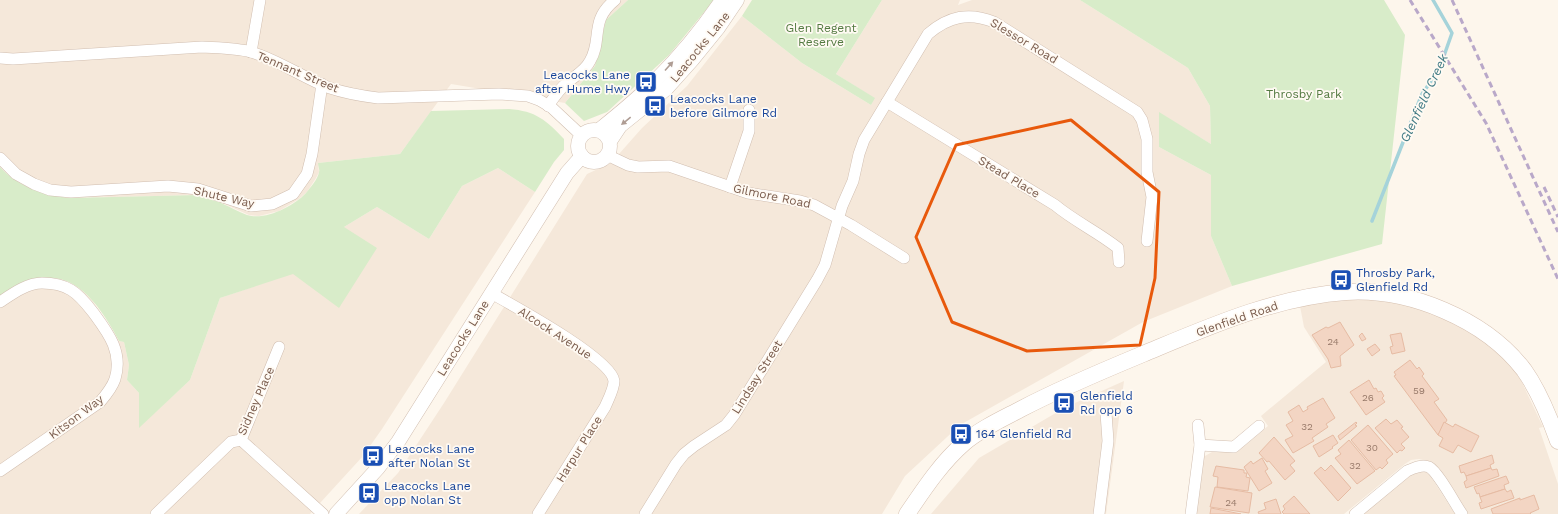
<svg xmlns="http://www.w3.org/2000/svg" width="1558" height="514" font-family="'Work Sans',sans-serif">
	<rect width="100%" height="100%" fill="#fdf6ec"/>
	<g fill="#f5e8da">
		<path d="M0,0h628l-22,20 -11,46 -30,37 -114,-19 -51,70 -82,9 1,9 -3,6 -9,14 -8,7 -20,12 -20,5 -10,-1 -38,-17 -13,-3 -128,3 -11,-2 -23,-6 -26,-14 -10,-9z"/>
		<path d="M882,0h78l-2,5 14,-5h108l108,68 22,38 1,38 -52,-31v34l52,28v61l21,50 -89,36 -183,103 -55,51 -23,38h-523l39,-41 46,-70 143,-229 24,-11 31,-35 45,-42 55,-70 60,47 69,42 3,-7 -38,-24z"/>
		<path d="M498,168l37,24 -153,237 -19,27 -53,58h-310v-216l48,-20 10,1 10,3 8,4 9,7 7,7 27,41 5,1 5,23 -2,15 12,13v34l51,-47 30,-82 73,-25 51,-46 33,-20 52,32 33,-53z"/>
		<path d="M1361,299l25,2 36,8 35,14 40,28 22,25 24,51 -4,1 19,56v30h-91l-26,-41 -10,-11 -12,-3 -8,1 -6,4 -61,50h-149l8,-56 2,-2 7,-4h21l11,-6 24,-20 -7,-10 65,-54 -22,-35 -4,-21 38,-6z"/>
		<path d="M1124,381l-18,133h-175l48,-56 87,-51z"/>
		<path d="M1425,471l4,3 26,40h-94l51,-42z"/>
	</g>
	<g fill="#d8ecc9">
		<path d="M628,0h86l-45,55 -62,57 -23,9 -19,-18 30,-37 11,-46z"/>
		<path d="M752,0h130l-46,74 39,24 -4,7 -69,-42 -60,-47z"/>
		<path d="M1080,0h304l21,35 -23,209 -150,42 -21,-50v-61l-52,-28v-35l52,32 -1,-38 -22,-38z"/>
		<path d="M509,109c27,2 37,11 55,30v11l-10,12 -19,30 -37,-24 -36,18 -33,53 -52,-32 -33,20 33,21 -38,60 -46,-34 -73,24 -30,82 -51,48v-35l-12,-13 2,-15 -5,-23 -5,-1c-13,-25 -37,-65 -70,-63 -9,1 -39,16 -49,20v-131c18,20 45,28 70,31l128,-3c18,3 33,14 49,20 18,6 47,-9 59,-22 4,-5 12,-14 13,-21 1,-2 -1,-6 -1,-9l82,-9 31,-43z"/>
	</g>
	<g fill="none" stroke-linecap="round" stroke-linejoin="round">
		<path stroke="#a5d3da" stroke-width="3.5" d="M1372,221l50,-127 17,-24 13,-37 -19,-33"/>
	</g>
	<g fill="#f3d5c3" stroke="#e6bba3">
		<path d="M1340,322l14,23 -14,11 1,10 -10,2 -3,-9 -16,-24 14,-8 2,1z"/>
		<path d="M1362,333l4,6 -4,2 -3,-5z"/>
		<path d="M1401,333l4,18 -13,3 -2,-7 3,-1 -3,-11z"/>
		<path d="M1375,344l5,6 -8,6 -5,-7z"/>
		<path d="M1410,360l7,9 2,-2 5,7 -2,2 17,23 -5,3 13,18 -9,15 -44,-59 2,-1 -2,-3z"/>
		<path d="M1369,380l5,9 2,-1 2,4 3,-1 3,5 -2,2 3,4 -19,13 -16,-23z"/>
		<path d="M1323,398l12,20 -9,6 2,3 -16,11 2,3 -21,12 -8,-13 8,-4 -7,-11 7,-4 -5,-9 11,-7 4,7 5,-3 -1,-2z"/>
		<path d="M1386,419l5,5 6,-4 6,7 -2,1 8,9 -8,7 4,4 -3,3 -2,-1 -3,3 -22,-25z"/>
		<path d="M1356,422l1,1 -2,2 2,1 -17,14 -2,-4z"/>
		<path d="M1444,422l9,5 2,-3 24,12 -8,16 -13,-7 -5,8 -14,-7 4,-8 -5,-3z"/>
		<path d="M1368,425l25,29 -7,6 2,3 -6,6 -2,-2 -4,3 -25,-30z"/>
		<path d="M1333,435l5,8 -6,4 1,1 -14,9 -6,-11z"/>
		<path d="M1274,437l21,24 -5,4 5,6 -10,9 -16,-19 -2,1 -8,-9z"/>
		<path d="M1349,440l26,31 -18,13 -22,-26 6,-4 -3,-4z"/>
		<path d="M1492,455l2,8 -4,2 1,3 -25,8 -2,-4 -3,1 -2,-7z"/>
		<path d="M1262,458l6,11 -3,2 7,12 -13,8 -15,-24 7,-6 2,3z"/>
		<path d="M1331,465l20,23 -13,13 -24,-28 7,-6 4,4z"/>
		<path d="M1216,466l28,4v3h3l-1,4 4,1 -2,13 -31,-4 1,-10 -5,-1z"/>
		<path d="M1491,468l1,2 5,-1 2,7 -33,12 -2,-6 3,-2 -1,-4z"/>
		<path d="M1506,476l3,7 -5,2 1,4 -25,8 -1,-4 -2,1 -3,-7z"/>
		<path d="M1215,487l37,6 -3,20 -39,-6z"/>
		<path d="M1505,489l2,3 4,-2 3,8 -33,11 -2,-6 3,-1 -2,-5z"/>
		<path d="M1534,495l5,14 -9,4 1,1h-38l-2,-5 29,-11v2z"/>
		<path d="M1294,496l16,18h-26l-2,-2 3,-3 -2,-3z"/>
		<path d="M1276,499l5,15h-22l-1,-2 8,-3 -2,-6z"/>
		<path d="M1211,508l30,6h-31z"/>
	</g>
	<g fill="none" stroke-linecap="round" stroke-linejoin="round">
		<g stroke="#d1beb0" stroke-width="12">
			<g id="minor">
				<path d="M251,52l9,-52"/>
				<path d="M0,58l13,1 189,-12c16,1 34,1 49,5 28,8 52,26 79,36 15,5 32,8 48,10l121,-4 29,2 11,4 12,7 31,29"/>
				<path d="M887,102l168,103c19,16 43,27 63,43l1,14"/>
				<path d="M548,106c6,-9 12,-18 20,-24 8,-7 17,-11 22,-21 13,-22 -1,-40 25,-61"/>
				<path d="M607,155l21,10 10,2 31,-1 79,27 52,8 14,4 37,20 53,33"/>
				<path d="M0,158l16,16 18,10 16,6 21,2 97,-6 30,3 53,17 21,-2 21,-10 14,-20 5,-20 10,-70"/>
				<path d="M730,187l19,-56v-21"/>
				<path d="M491,293c21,12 121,66 123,88 0,8 -6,19 -9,26l-67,107"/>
				<path d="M0,302c12,-8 27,-19 42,-19 9,0 21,2 29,7 10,6 17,16 24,25 14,19 28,38 20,64 -3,9 -9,16 -15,23l-100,69"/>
				<path d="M241,440l82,74"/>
				<path d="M1200,445l34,2 25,-21"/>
				<path d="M156,514l75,-72 10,-2 38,-93"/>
				<path d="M645,514l31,-50 8,-10 10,-8 32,-21 8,-10 83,-135 8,-15 17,-59 11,-25 6,-27 5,-14 64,-106c21,-18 41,-22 66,-12l143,90 5,8 5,19v33l5,25 -5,44"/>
				<path d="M1099,514l9,-73 -2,-28"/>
				<path d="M1191,514l9,-69 -2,-20"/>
				<path d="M1355,514l52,-43c7,-3 15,-7 22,-4 9,5 26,37 33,47"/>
			</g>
		</g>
		<g stroke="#d1beb0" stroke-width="15">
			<g id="tertiary">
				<path d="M599,130c20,-16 40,-32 58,-51 24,-24 46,-51 65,-79"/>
				<circle cx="594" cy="146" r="16"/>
				<path d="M610,141l10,-15 46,-37 26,-29 26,-32 19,-28"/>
				<path d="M336,514l42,-46 20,-26 169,-269 15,-17"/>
			</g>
		</g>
		<g stroke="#d6c0b0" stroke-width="17">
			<path id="secondary" d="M907,514c17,-25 34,-51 57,-71 16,-14 38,-24 57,-34 40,-21 81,-38 122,-55 65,-27 132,-57 203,-62 63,-4 139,27 178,78 15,21 25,46 34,71"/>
		</g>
		<use href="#minor" stroke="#fff" stroke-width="11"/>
		<use href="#tertiary" stroke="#fff" stroke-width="14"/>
		<use href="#secondary" stroke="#fff" stroke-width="16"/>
		<g stroke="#b9a8c9" stroke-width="3" stroke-dasharray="6 4" stroke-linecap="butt">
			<path d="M1410,0l76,123 72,156"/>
			<path d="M1452,0l106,232"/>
			<path d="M1544,187l14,30"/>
		</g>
	</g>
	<defs><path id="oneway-solid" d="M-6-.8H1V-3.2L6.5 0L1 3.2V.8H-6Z"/></defs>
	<g fill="#af9d94">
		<use href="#oneway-solid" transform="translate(669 66) rotate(-48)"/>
		<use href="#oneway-solid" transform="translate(626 121) rotate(141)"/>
	</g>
	<path fill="none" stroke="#e8590c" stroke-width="3" stroke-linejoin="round" d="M1071,120l88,72 -4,86 -15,67 -113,6 -75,-29 -36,-85 40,-92z"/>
	<defs>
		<g id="bus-square" transform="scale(1.15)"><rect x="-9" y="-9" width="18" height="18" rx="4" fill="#1a4fb4" stroke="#fffaf3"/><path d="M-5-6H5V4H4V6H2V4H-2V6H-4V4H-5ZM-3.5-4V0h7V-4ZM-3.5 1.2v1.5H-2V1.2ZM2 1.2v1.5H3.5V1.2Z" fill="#fff"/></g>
	</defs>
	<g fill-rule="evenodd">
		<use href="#bus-square" x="646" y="82"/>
		<use href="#bus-square" x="655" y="106"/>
		<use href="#bus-square" x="1341" y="280"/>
		<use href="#bus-square" x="1064" y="403"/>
		<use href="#bus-square" x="961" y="434"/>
		<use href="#bus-square" x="373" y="456"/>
		<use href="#bus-square" x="369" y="493"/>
	</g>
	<g text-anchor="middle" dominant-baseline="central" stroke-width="3.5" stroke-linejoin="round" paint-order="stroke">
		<g font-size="10" fill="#987a6a">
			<text x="1333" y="341">24</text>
			<text x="1419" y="390">59</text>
			<text x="1368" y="397">26</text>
			<text x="1307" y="426">32</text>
			<text x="1372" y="447">30</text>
			<text x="1355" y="465">32</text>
			<text x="1231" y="502">24</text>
		</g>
		<g font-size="12" fill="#537a41" stroke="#fffaf3">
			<text x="821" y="28">Glen Regent<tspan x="821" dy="14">Reserve</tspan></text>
			<text x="1304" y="94">Throsby Park</text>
		</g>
		<g font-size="12" fill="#7a5c4d" stroke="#fffaf3">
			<text transform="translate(1024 41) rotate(31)">Slessor Road</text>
			<text transform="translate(700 47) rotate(-51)">Leacocks Lane</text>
			<text transform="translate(298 72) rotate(23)">Tennant Street</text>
			<text transform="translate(1009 177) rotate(31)">Stead Place</text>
			<text transform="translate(772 196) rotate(12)">Gilmore Road</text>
			<text transform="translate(224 197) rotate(13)">Shute Way</text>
			<text transform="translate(1237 319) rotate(-19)">Glenfield Road</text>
			<text transform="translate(555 333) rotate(33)">Alcock Avenue</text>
			<text transform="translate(463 338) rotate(-58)">Leacocks Lane</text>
			<text transform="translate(757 377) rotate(-58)">Lindsay Street</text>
			<text transform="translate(256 401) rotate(-66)">Sidney Place</text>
			<text transform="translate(76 417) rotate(-37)">Kitson Way</text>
			<text transform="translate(579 449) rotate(-58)">Harpur Place</text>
		</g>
		<g font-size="12" fill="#164399" stroke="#fffaf3" text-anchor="start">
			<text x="630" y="75" text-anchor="end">Leacocks Lane<tspan x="630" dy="14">after Hume Hwy</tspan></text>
			<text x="670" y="99">Leacocks Lane<tspan x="670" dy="14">before Gilmore Rd</tspan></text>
			<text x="1356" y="273">Throsby Park,<tspan x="1356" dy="14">Glenfield Rd</tspan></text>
			<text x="1080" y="396">Glenfield<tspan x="1080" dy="14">Rd opp 6</tspan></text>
			<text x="976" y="434">164 Glenfield Rd</text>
			<text x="388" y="449">Leacocks Lane<tspan x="388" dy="14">after Nolan St</tspan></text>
			<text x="384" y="486">Leacocks Lane<tspan x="384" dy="14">opp Nolan St</tspan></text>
		</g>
		<g font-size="13" font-style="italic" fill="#437c86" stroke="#fffaf3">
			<text transform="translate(1424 98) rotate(-65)">Glenfield Creek</text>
		</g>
	</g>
</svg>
